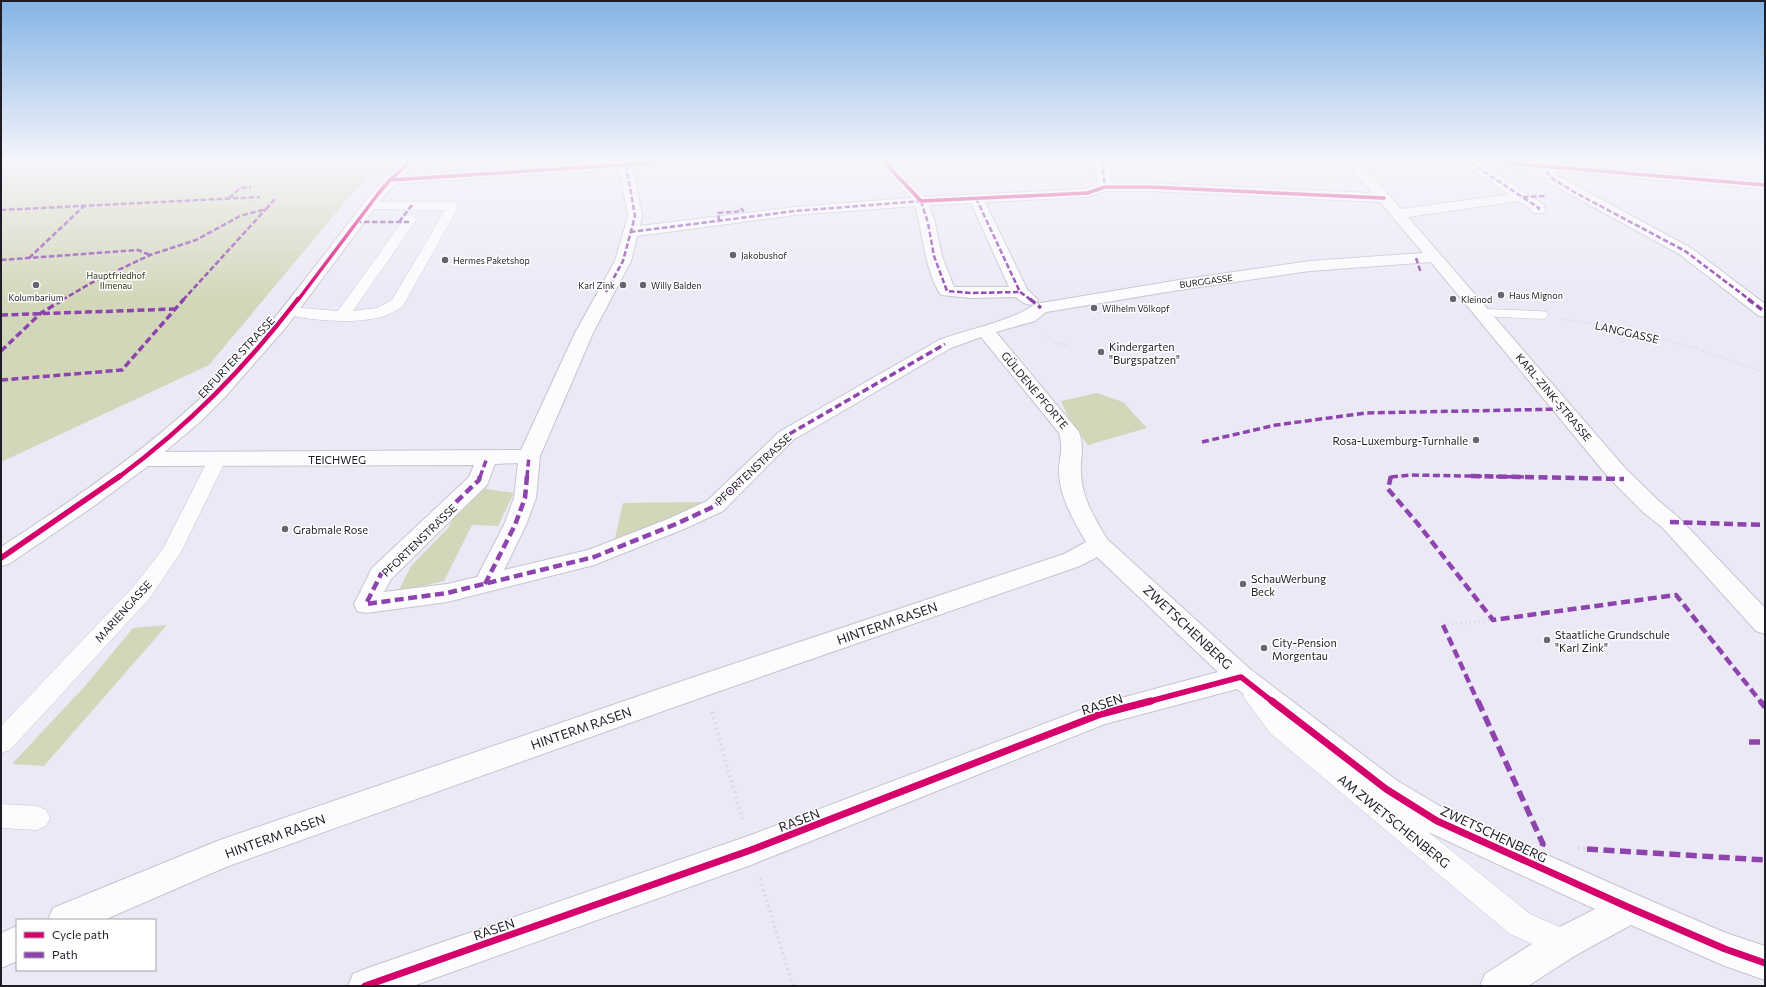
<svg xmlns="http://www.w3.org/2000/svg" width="1766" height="987" font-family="Commissioner,sans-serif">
	<rect width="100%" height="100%" fill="#ebe9f6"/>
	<g fill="#d3d7ba">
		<path d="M1,161h135l-4,5 80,-5h176l-33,29 -146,175 -208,97z"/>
		<path d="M1097,393l26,9 24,26 -59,17 -18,-24 -9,-20z"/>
		<path d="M481,488l33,5 -16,33 -26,-1 -28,56 -46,11 13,-26 37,-38 12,-20z"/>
		<path d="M702,502l1,3 -89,38 9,-40z"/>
		<path d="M167,625l-123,141 -32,-2 73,-78 48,-58z"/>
	</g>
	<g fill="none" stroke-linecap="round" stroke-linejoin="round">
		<g stroke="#c6c4ce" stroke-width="1">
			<g id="service">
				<path d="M877,161h12l36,37 2,3 -2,3h-8z"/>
				<path d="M368,202h85l6,4 -56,100c-5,3 -11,7 -16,9 -25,10 -77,6 -102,-1l-2,-3 2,-3 5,-1 48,4 68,-95 5,-1 6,4 -64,92 24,-3 15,-8 53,-90 -81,-1 -2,-3z"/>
				<path d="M1485,309l56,2 5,1 2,3 -2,3 -5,1 -61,-3 -2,-3 2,-3z"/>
				<path d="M217,454l6,2 3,4 -45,92 -32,47 -139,151 -9,3v-27l132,-139 30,-38 45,-89 3,-4z"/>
				<path d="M1255,686l8,3 25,30 242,195 44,19 5,10 -5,10 -10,5 -54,-24 -240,-201 -27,-37 4,-7z"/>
				<path d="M1,804l36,2 9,4 4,8 -4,8 -9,4 -36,-2z"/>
			</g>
		</g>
		<g stroke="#c6c4ce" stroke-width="2">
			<g id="pedestrian">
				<path d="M1464,161h14l66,44 1,5 -2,3h-10l-2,-4 -59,-39z"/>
				<path d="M1533,161h14l11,15 133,72 74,56v13l-6,-1 -80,-62 -131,-72z"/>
			</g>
		</g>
		<g stroke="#c6c4ce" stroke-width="2">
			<g id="minor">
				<path d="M622,161h67l-2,3 -5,1 -49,3 9,48 -2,10 155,-19 126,-10 165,-8 12,-4 -3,-24h14l2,22h38l223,10 -27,-32h14l42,48 118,-16 5,1 2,3 -2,3 -5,1 -111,16 217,251 35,34 18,15 87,91v26l-9,-3 -94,-104 -18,-14 -35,-35 -178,-216 -121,9 -131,19 -133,22 -11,9 -39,11 83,100c6,17 1,24 2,40 0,24 14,47 26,67l143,130 146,111 52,31 194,86 84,36 39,13v34l-40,-14 -94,-41 -55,30 -48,31h-48l5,-12 67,-43 43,-22 -169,-78 -50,-33 -139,-109 -132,35 -354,141 -338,121h-65l5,-12 12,-5 386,-134 340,-129 127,-34 -121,-115 -17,9 -366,127 -488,174 -122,53h-56l5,-12 167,-68 474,-163 370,-123 22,-12c-12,-21 -26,-44 -27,-69 0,-16 5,-23 0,-40l-78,-96 -30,11 -158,92 -70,71 -39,18 -90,36 -147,37 -81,11 -9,-2 -3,-7 18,-36 97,-91 5,-12 -330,1 -7,-2 -4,-5 4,-5 7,-2 377,-2 54,-117 40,-72 13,-45 -8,-47 -230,15 -5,-1 -2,-3 2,-3 5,-1zM1106,191h43l231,11 43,51 -113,8 -131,19 -144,24c-24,18 -67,25 -96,36l-160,92 -72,69 -39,18 -80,31 -84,20 22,-45 10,-27 4,-42 53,-123 38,-72 6,-25 158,-21 120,-9c8,27 10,66 26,89l30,3 45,-1c7,6 11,9 20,7l2,-4 -11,-11 -42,-87 102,-5zM971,203l38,84h-55l-12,-31 -7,-33 -6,-18zM518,463l-4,35 -10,27 -27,52 -30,7 -63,8 7,-13 96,-94 8,-21z"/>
				<path d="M1475,161h53l237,20v8l-283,-24 -5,-1z"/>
				<path d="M17,926v35l-16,7v-35z"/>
			</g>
		</g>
		<g stroke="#c6c4ce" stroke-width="2">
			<path id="secondary" d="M403,161h15l-35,36 -96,129 -63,72 -24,24 -52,44 -54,40 -85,58 -8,2v-19c92,-60 181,-121 253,-204 28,-33 54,-68 81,-102 21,-28 42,-56 68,-80z"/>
		</g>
		<g stroke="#d8d7dc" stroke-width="1.5" stroke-dasharray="0.5 2" stroke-linecap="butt">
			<path d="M762,161l10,9"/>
			<path d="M769,161l4,5 -1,4"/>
			<path d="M826,164l21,22"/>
			<path d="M773,172l11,20"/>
			<path d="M782,188l10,-1"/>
		</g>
		<g stroke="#d8d7dc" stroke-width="2" stroke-dasharray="1 2.5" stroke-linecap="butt">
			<path d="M1563,319l50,8 79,20 73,25"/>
			<path d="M1613,327l10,16"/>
			<path d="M1045,336l10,7 15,3"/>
		</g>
		<path stroke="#d8d7dc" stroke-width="3" stroke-dasharray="1 3.5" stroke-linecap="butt" d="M1443,625l50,-5"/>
		<g stroke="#d8d7dc" stroke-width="3.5" stroke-dasharray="1.5 4" stroke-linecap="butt">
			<path d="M712,712l30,107"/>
			<path d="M1578,848l9,1"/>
			<path d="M760,879l33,107"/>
		</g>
		<use href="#service" fill="#fcfcfe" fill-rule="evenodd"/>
		<use href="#pedestrian" fill="#fcfcfe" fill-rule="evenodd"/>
		<use href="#minor" fill="#fcfcfe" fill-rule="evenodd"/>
		<use href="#secondary" fill="#fcfcfe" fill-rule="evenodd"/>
		<g stroke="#8e44ad" stroke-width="2.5" stroke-dasharray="5.5 2.5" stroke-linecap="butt">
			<path d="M1471,161l6,6 62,41 -1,2"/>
			<path d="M1541,165l12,14 23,14 109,58 65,49"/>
			<path d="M1101,188l4,-1 -3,-26"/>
			<path d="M1523,197l24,-1"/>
			<path d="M229,198l11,-10 11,-1"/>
			<path d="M976,198l44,94 11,8"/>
			<path d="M921,201l7,22 6,33 13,35 24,2 49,-1"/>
			<path d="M1,210l259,-13"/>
			<path d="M719,221l-1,-8 25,-2 -2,-3"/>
			<path d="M356,222h53"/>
			<path d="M399,222l13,-17"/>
			<path d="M630,232l165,-21 127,-10"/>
			<path d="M29,258l55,-52"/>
			<path d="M1416,258l5,15"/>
			<path d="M1,260l137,-10 12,5"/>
			<path d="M606,292l17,-31 12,-45 -9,-51"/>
			<path d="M62,300l31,-18 57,-27 46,-15 44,-24 26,-7 9,-10"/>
			<path d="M183,300l83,-91"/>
		</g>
		<g stroke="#8e44ad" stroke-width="3.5" stroke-dasharray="7 3.5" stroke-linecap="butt">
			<path d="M1030,299l11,9"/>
			<path d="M1748,299l17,13"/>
			<path d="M1,315l174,-6"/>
			<path d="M1,351l40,-38 23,-14"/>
			<path d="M1,380l121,-10 62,-71"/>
			<path d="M1202,442l74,-17 90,-12 197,-4"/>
			<path d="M480,477l7,-19"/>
			<path d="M527,477l2,-21"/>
			<path d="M744,477l42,-41 159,-92"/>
			<path d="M1391,477l20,-2 113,2"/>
		</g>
		<g stroke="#8e44ad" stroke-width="4.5" stroke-dasharray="9 4.5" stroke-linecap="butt">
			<path d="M480,476l-1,4 -98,94 -15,30 81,-11 147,-36 82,-33 39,-18 30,-30"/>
			<path d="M1391,476l-3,13 30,35 75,96 183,-25 85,107"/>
			<path d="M1471,476l153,3"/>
			<path d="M1670,522l95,3"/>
			<path d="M485,584l30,-59 10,-27 2,-22"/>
			<path d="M1443,625l35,77"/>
		</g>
		<g stroke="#8e44ad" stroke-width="5.5" stroke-dasharray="11 5.5" stroke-linecap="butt">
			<path d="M1478,701l65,143 -7,21"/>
			<path d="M1760,701l5,6"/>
			<path d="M1749,742h16"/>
			<path d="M1587,849l178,11"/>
		</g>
		<g stroke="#fff" stroke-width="5">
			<g id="cycleway-far3">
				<path d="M883,161l38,40 166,-8 18,-6h44l235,11"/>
				<path d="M1482,161l283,24"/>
				<path d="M390,180l292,-19"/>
				<path d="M298,300l80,-106 12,-14 21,-19"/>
			</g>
		</g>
		<g stroke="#fff" stroke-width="6">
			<path id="cycleway-far2" d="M119,477c71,-53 125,-108 179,-178"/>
		</g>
		<g stroke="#fff" stroke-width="8">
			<g id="cycleway-far1">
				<path d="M1,558l119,-82"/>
				<path d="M1147,702l94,-25 32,25"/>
			</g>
		</g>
		<g stroke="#fff" stroke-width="10">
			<g id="cycleway">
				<path d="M1272,701l114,88 51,32 193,87 95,41 40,14"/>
				<path d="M365,986l386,-136 350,-136 50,-13"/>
			</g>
		</g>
		<use href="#cycleway-far3" stroke="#d6006c" stroke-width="3.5"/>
		<use href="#cycleway-far2" stroke="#d6006c" stroke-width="4.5"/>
		<use href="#cycleway-far1" stroke="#d6006c" stroke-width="5.5"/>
		<use href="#cycleway" stroke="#d6006c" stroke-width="7"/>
	</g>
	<linearGradient id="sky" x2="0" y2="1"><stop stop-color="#83b4e5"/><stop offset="0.54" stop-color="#f6f5fb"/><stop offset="1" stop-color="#f6f5fb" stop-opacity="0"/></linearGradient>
	<rect width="1766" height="299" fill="url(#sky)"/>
	<g fill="#66646f" stroke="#fff" stroke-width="1.5">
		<circle cx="733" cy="255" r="4"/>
		<circle cx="445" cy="260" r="4"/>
		<circle cx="36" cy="285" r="4"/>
		<circle cx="623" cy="285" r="4"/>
		<circle cx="643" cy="285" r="4"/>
		<circle cx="1501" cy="295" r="4"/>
		<circle cx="1453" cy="299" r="4"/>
		<circle cx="1094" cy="308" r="4"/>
		<circle cx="1101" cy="352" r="4"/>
		<circle cx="1476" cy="440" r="4"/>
		<circle cx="285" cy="529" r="4"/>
		<circle cx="1243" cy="584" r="4"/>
		<circle cx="1547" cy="640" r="4"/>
		<circle cx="1264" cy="648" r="4"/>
	</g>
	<g text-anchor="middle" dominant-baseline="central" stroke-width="3" stroke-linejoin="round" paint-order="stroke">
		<g font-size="9" fill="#1e1d26" stroke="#fff" text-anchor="start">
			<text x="741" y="255">Jakobushof</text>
			<text x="453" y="260">Hermes Paketshop</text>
			<text x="615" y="285" text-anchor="end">Karl Zink</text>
			<text x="651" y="285">Willy Balden</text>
			<text x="1509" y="295">Haus Mignon</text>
			<text x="36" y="297" text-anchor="middle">Kolumbarium</text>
			<text x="1461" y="299">Kleinod</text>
			<text x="1102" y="308">Wilhelm Völkopf</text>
		</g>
		<g font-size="9" fill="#313512" stroke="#fff">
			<text x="116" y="275">Hauptfriedhof<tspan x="116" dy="10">Ilmenau</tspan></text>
		</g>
		<g font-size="9" fill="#1e1d26" stroke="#fff">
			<text transform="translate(1206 281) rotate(-8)">BURGGASSE</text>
		</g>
		<g font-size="11" fill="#1e1d26" stroke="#fff">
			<text transform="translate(1627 332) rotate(13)">LANGGASSE</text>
			<text transform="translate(236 357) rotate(-47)">ERFURTER STRASSE</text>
			<text transform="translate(1035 390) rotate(50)">GÜLDENE PFORTE</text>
			<text transform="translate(1554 397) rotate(50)">KARL-ZINK-STRASSE</text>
			<text x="337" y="459">TEICHWEG</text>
			<text transform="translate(753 469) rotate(-43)">PFORTENSTRASSE</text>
			<text transform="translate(419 540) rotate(-44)">PFORTENSTRASSE</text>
			<text transform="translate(123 611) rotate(-48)">MARIENGASSE</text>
		</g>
		<g font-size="11" fill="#1e1d26" stroke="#fff" text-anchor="start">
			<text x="1109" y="346">Kindergarten<tspan x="1109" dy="13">"Burgspatzen"</tspan></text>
			<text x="1468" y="440" text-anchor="end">Rosa-Luxemburg-Turnhalle</text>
			<text x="293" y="529">Grabmale Rose</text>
			<text x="1251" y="578">SchauWerbung<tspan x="1251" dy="13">Beck</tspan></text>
			<text x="1555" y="634">Staatliche Grundschule<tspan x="1555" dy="13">"Karl Zink"</tspan></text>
			<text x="1272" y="642">City-Pension<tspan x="1272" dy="13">Morgentau</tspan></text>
		</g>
		<g font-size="13" fill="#1e1d26" stroke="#fff">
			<text transform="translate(887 623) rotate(-19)">HINTERM RASEN</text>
			<text transform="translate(1188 627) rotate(43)">ZWETSCHENBERG</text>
			<text transform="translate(1102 704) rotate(-18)">RASEN</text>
			<text transform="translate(581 728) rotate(-19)">HINTERM RASEN</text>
			<text transform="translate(799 820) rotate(-21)">RASEN</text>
			<text transform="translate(1394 821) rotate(39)">AM ZWETSCHENBERG</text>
			<text transform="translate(1494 834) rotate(25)">ZWETSCHENBERG</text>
			<text transform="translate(275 836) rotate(-20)">HINTERM RASEN</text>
			<text transform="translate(494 929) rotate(-19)">RASEN</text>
		</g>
	</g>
	<rect width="1766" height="987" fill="none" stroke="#1e1d26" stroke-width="4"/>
	<rect x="16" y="919" width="140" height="52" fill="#ffffff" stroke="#a5a5a8"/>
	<rect x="24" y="932" width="20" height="6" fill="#d6006c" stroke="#a5a5a8"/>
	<text x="52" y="939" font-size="12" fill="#1e1d26">Cycle path</text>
	<rect x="24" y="952" width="20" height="6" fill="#8e44ad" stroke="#a5a5a8"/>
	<text x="52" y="959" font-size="12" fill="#1e1d26">Path</text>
</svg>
